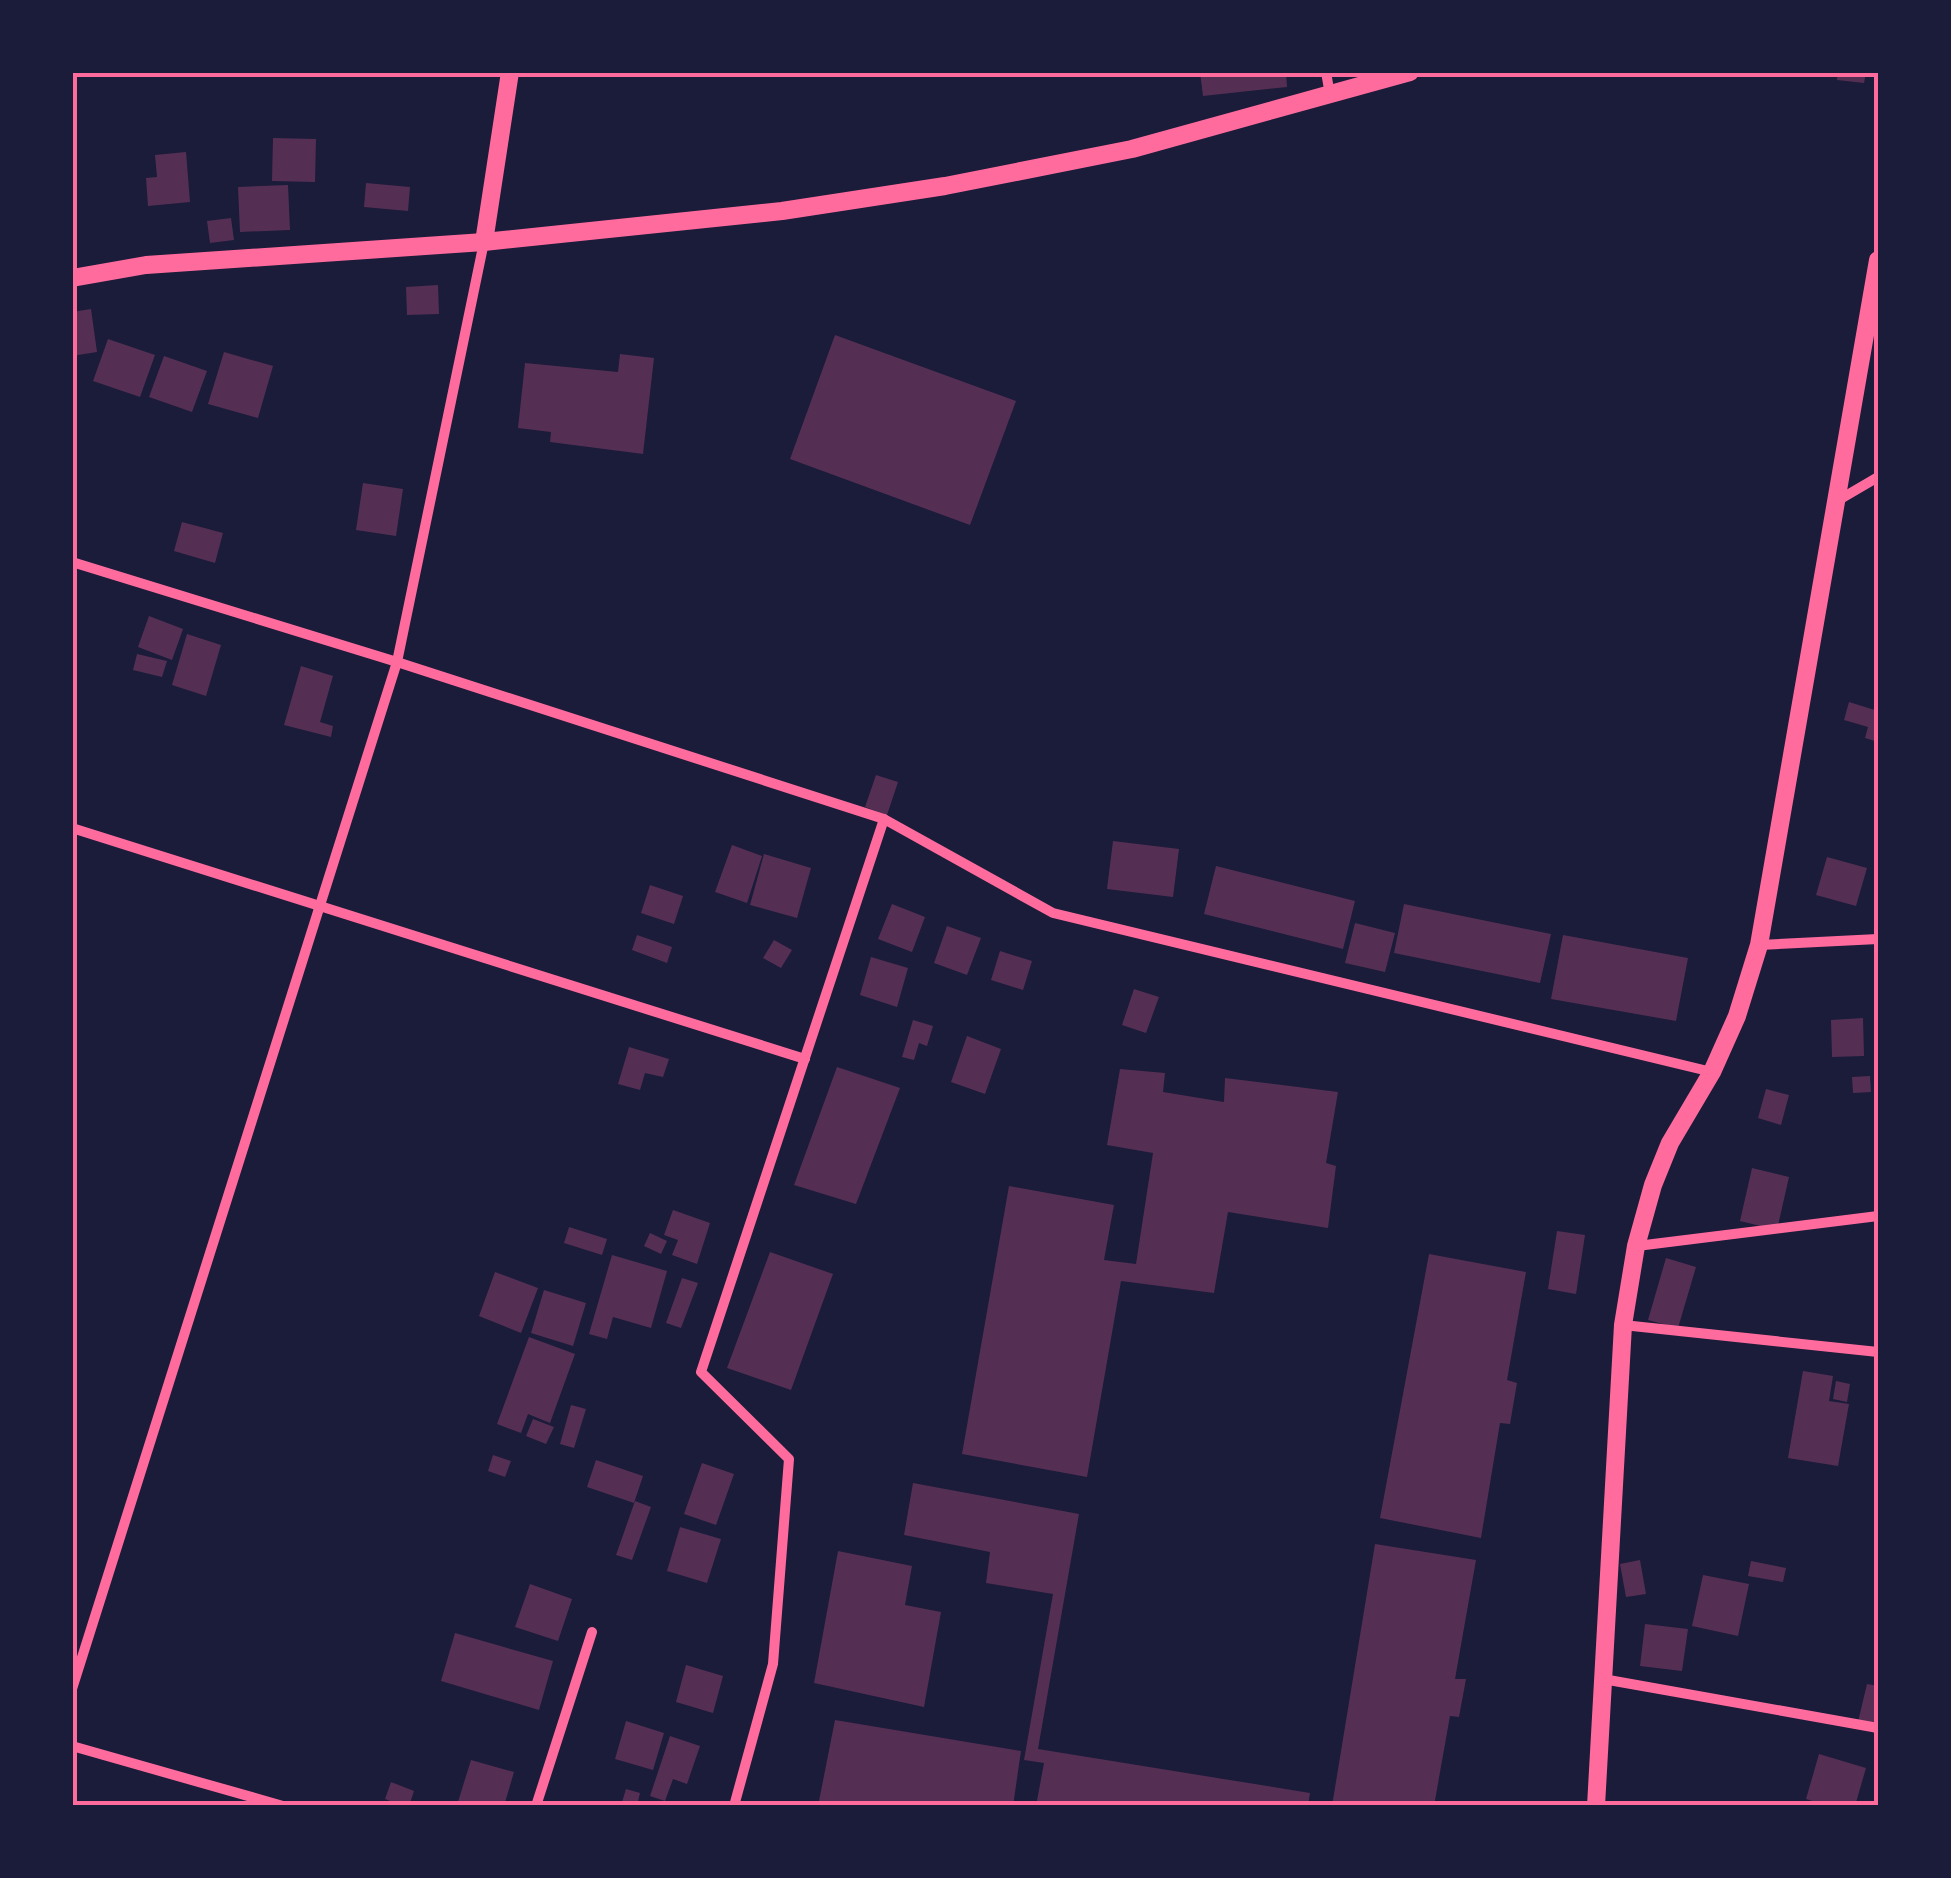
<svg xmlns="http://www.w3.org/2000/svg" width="1951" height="1878" font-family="Helvetica,sans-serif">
	<rect width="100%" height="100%" fill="#1b1b3a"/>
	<g fill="#542f53">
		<path d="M1200,72h86l1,15 -84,9z"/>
		<path d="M1838,72h28l-2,11 -27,-3z"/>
		<path d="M273,138l43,1 -1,43 -43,-1z"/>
		<path d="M186,152l4,50 -42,4 -2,-28 11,-1 -2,-22z"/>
		<path d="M366,183l44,4 -2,24 -44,-4z"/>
		<path d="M288,185l2,45 -50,2 -2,-45z"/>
		<path d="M231,218l3,22 -24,3 -3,-22z"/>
		<path d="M438,285l1,29 -32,1 -1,-28z"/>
		<path d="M91,309l6,43 -25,4v-44z"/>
		<path d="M835,335l181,66 -46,124 -180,-66z"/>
		<path d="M108,339l47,16 -15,42 -47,-16z"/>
		<path d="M224,352l49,14 -15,52 -50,-14z"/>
		<path d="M620,354l34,4 -11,96 -93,-12 1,-10 -33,-4 7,-65 93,9z"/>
		<path d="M164,356l43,15 -15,41 -43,-15z"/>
		<path d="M363,483l40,6 -7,47 -40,-6z"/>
		<path d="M182,522l41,11 -8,30 -41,-12z"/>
		<path d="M149,616l34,13 -11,31 -34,-13z"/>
		<path d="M187,634l34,11 -15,51 -34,-11z"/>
		<path d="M137,654l30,7 -5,16 -29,-7z"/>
		<path d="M301,666l32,10 -13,46 13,4 -2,11 -47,-12z"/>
		<path d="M1849,702l29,9v31l-13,-4 3,-11 -24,-7z"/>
		<path d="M876,775l22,7 -11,33 -22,-8z"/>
		<path d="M1113,841l66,8 -6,48 -66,-8z"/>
		<path d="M732,845l30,11 -15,47 -32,-11z"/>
		<path d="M764,854l47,14 -14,50 -47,-13z"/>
		<path d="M1827,857l40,11 -11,38 -40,-11z"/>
		<path d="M1216,866l139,35 -12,48 -139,-35z"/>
		<path d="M650,885l33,11 -9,28 -33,-11z"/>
		<path d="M892,904l33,13 -13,35 -34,-13z"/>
		<path d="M1404,904l147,30 -11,49 -146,-30z"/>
		<path d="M1355,923l40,10 -10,39 -40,-9z"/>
		<path d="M947,926l34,12 -14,37 -33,-12z"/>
		<path d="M637,935l35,12 -5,16 -35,-13z"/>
		<path d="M1563,935l125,23 -12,63 -125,-22z"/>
		<path d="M774,940l18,10 -11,18 -18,-10z"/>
		<path d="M1000,951l32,10 -9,29 -32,-10z"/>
		<path d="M871,957l37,11 -11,39 -37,-12z"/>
		<path d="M1134,989l25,8 -13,36 -24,-8z"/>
		<path d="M1863,1018l1,38 -32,1 -1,-37z"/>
		<path d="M913,1020l20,6 -6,20 -8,-3 -5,17 -12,-3z"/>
		<path d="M967,1036l34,13 -16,45 -34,-12z"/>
		<path d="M629,1047l40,12 -6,18 -18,-4 -5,17 -22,-6z"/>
		<path d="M837,1067l63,21 -44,116 -62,-19z"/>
		<path d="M1120,1069l45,4 -2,19 61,10 1,-24 113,14 -12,71 10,3 -8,62 -100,-16 -14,81 -93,-12 -34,196 -125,-23 47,-268 105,19 -10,55 32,4 17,-111 -46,-8z"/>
		<path d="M1870,1076l1,16 -18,1 -1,-16z"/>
		<path d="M1766,1089l23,6 -8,30 -23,-7z"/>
		<path d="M1752,1168l37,9 -12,53 -37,-9z"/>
		<path d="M673,1210l37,13 -13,41 -25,-9 6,-15 -14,-5z"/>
		<path d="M569,1227l38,12 -5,16 -38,-12z"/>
		<path d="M1557,1231l28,4 -9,59 -28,-5z"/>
		<path d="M650,1233l17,8 -6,13 -17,-8z"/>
		<path d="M770,1252l63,22 -42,116 -64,-22z"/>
		<path d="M1429,1254l97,18 -19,108 10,3 -7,41 -10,-1 -19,115 -101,-20z"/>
		<path d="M612,1255l55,16 -16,57 -38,-11 -6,22 -18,-5z"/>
		<path d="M1666,1258l30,9 -18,61 -30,-8z"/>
		<path d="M495,1272l43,16 -17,45 -42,-17z"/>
		<path d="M682,1278l16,5 -17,45 -15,-5z"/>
		<path d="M544,1290l42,13 -13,43 -42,-13z"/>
		<path d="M529,1337l46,17 -25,69 -22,-9 -7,19 -24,-9z"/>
		<path d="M1803,1371l30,5 -4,25 20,3 -11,62 -50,-8z"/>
		<path d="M1836,1381l14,3 -3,18 -14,-3z"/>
		<path d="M571,1405l15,4 -12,39 -14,-4z"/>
		<path d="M533,1419l21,8 -8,17 -20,-8z"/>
		<path d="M493,1455l18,6 -6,16 -17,-6z"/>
		<path d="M596,1460l47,16 -9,27 -47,-16z"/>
		<path d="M702,1463l32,11 -18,51 -32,-11z"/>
		<path d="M913,1483l166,31 -41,235 272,44 -2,13h-272l8,-43 -20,-3 29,-166 -67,-11 4,-31 -86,-17z"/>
		<path d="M635,1501l16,6 -19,53 -16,-5z"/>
		<path d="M680,1527l41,12 -14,44 -40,-12z"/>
		<path d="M1375,1544l101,16 -21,119h11l-7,38 -9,-1 -16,90h-102z"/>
		<path d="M838,1551l74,15 -7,39 36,7 -17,95 -110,-24z"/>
		<path d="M1640,1560l6,34 -20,3 -6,-33z"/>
		<path d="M1751,1561l35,7 -3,14 -35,-6z"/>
		<path d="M1703,1575l46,9 -11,52 -46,-10z"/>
		<path d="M530,1584l42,15 -14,42 -43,-14z"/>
		<path d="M1645,1624l43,5 -6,42 -42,-5z"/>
		<path d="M455,1633l98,28 -14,49 -98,-29z"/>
		<path d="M686,1665l37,11 -10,37 -37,-11z"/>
		<path d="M1867,1684l11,2v45l-21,-5z"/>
		<path d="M835,1720l186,31 -8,55h-195z"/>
		<path d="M626,1721l38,12 -11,37 -38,-11z"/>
		<path d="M670,1736l30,10 -13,38 -14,-5 -8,22 -15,-5z"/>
		<path d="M1819,1754l47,14 -11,38h-26l-23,-7z"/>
		<path d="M471,1760l43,12 -10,34 -47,-1z"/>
		<path d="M391,1782l23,9 -5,15h-20l1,-5 -5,-2z"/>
		<path d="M626,1789l14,4 -3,13 -15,-4z"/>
	</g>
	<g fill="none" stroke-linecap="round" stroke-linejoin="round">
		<g stroke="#ff6b9d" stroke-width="10">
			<path d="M1326,72l4,23"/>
			<path d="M1837,501l41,-24"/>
			<path d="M72,562l325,100 487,157 169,94 659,159"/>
			<path d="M72,828l733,231"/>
			<path d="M1759,945l119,-6"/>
			<path d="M1637,1246l241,-30"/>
			<path d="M1623,1325l255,27"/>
			<path d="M1603,1679l275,49"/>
			<path d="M72,1689l325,-1027 87,-420"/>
			<path d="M72,1746l211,60"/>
			<path d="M536,1806l56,-174"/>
			<path d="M734,1806l39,-142 16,-205 -88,-87 183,-553"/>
		</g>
		<g stroke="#ff6b9d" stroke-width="18">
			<path d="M484,242l26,-170"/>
			<path d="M72,278l74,-13 338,-23 298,-31 163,-25 187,-37 278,-77"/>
			<path d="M1596,1806l27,-481 13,-79 17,-61 17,-42 42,-71 25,-56 22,-71 119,-685"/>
		</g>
	</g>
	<rect width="1951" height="1878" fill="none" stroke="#1b1b3a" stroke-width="150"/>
	<rect x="75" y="75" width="1801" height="1728" fill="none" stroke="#ff6b9d" stroke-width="4"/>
</svg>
